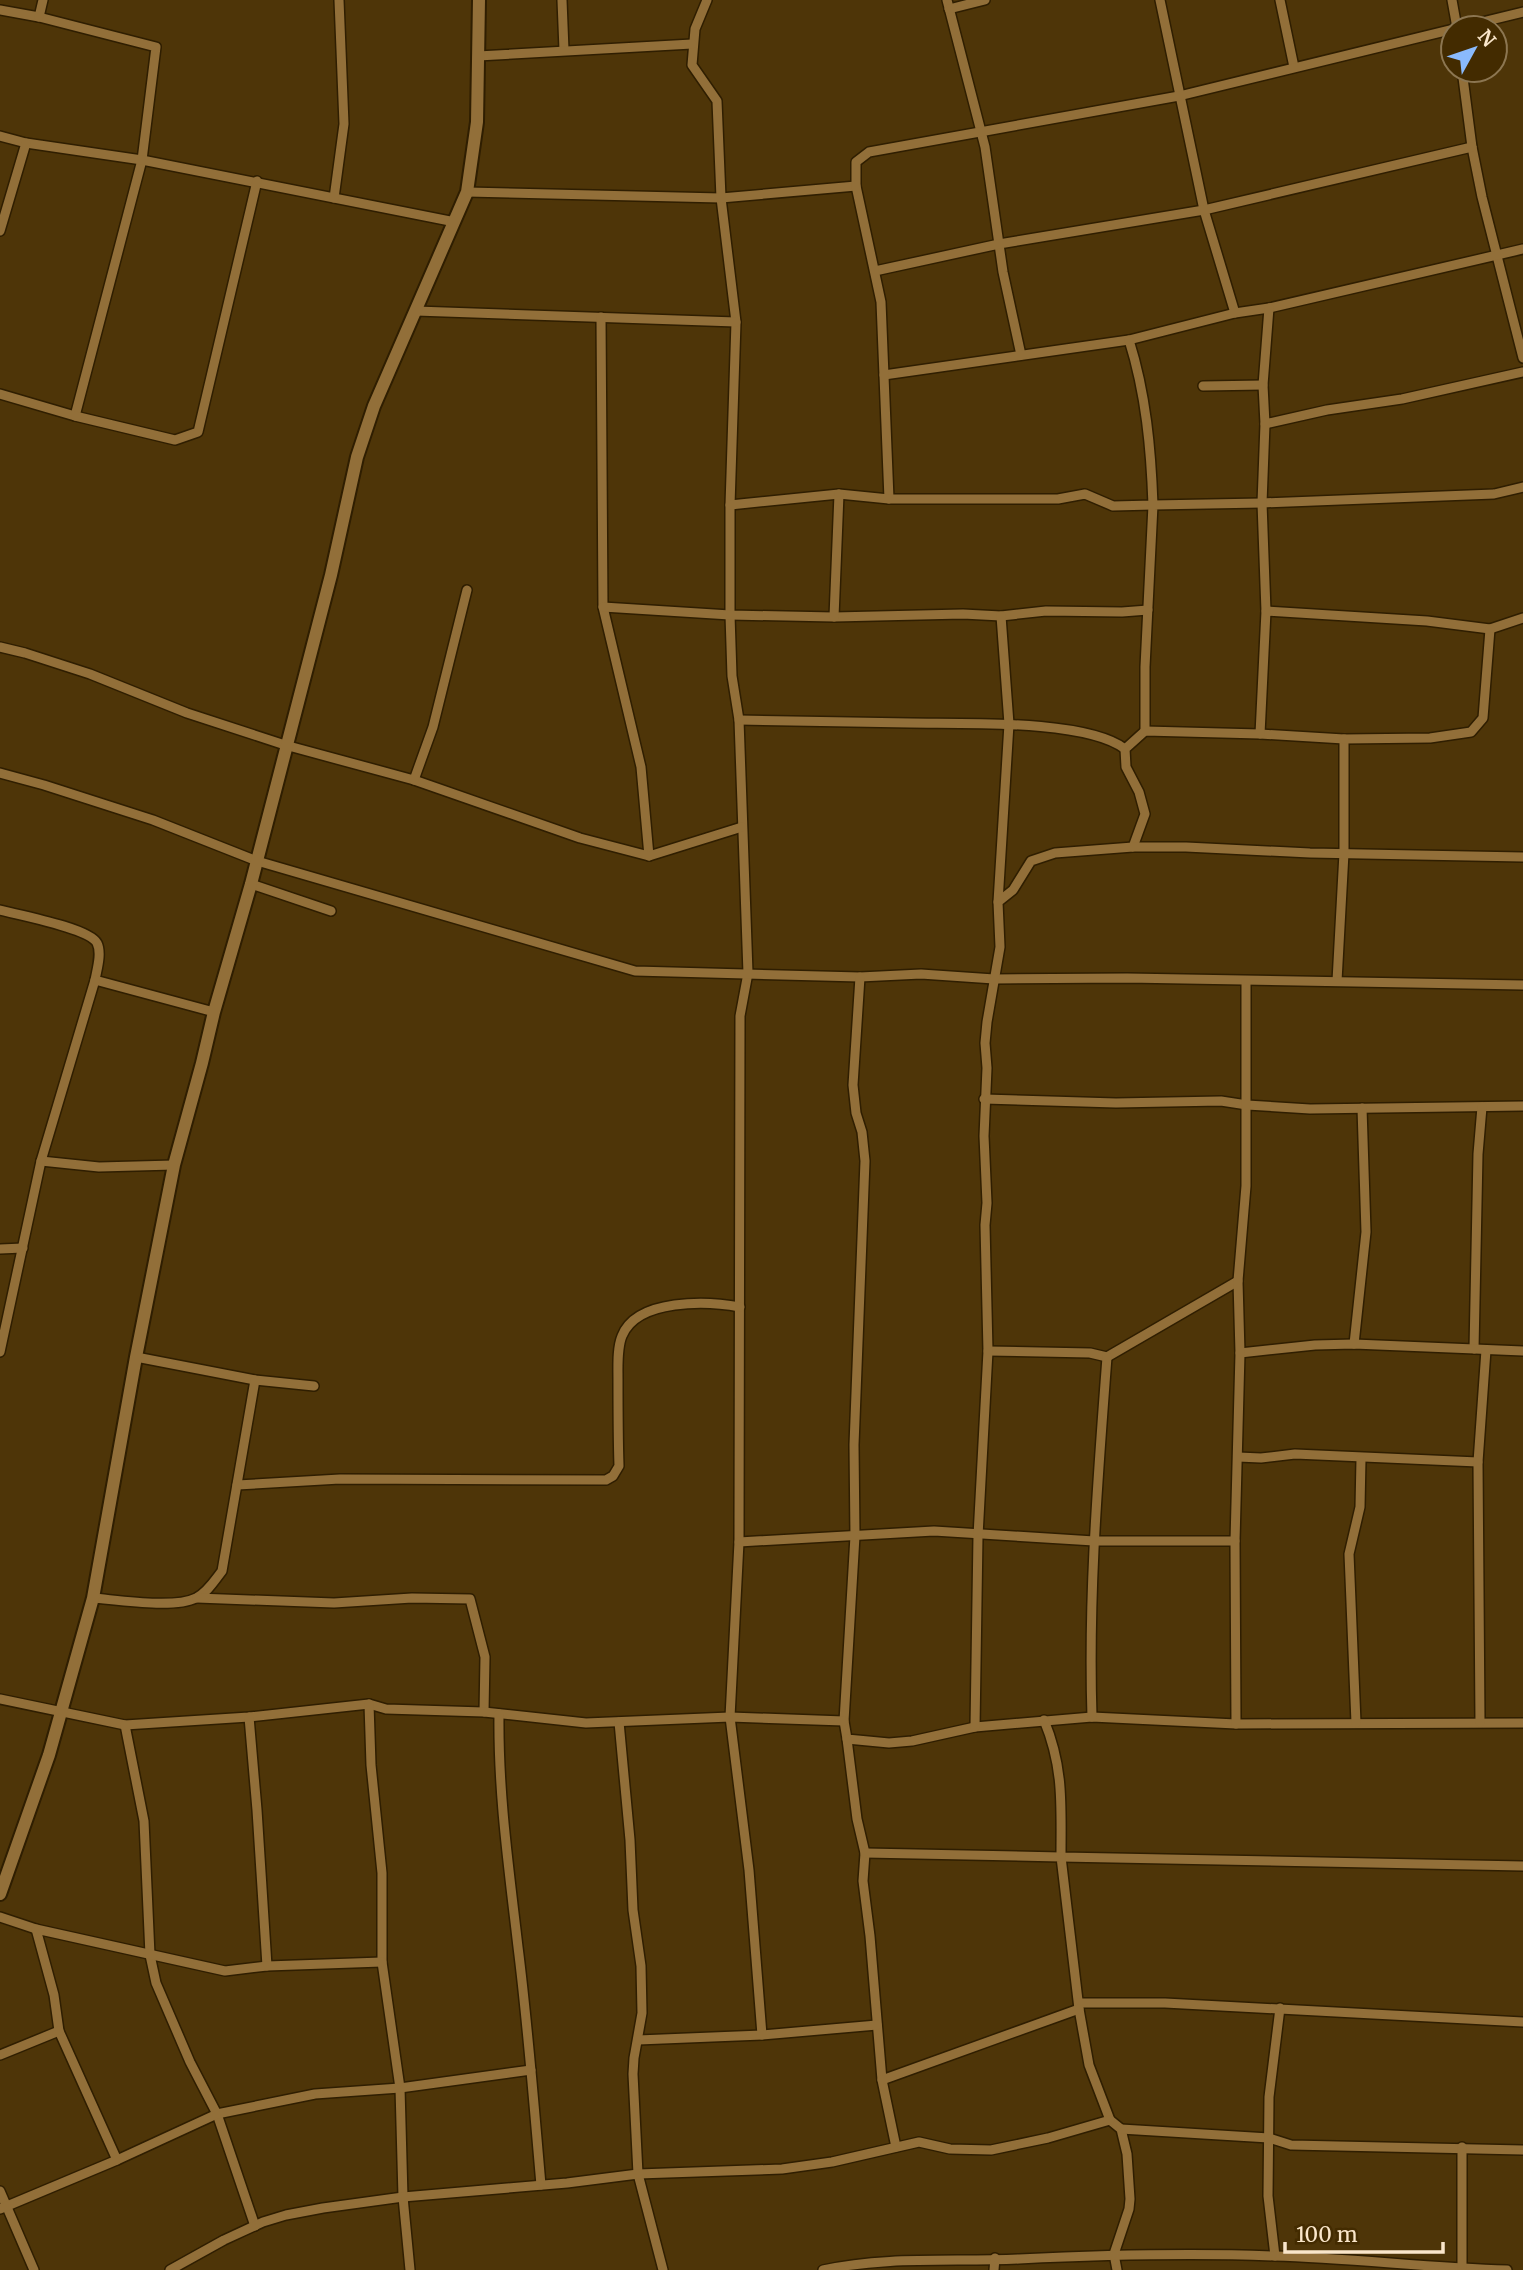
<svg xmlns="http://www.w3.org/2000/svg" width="1523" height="2270" font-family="Merriweather,serif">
	<rect width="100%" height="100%" fill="#4e3508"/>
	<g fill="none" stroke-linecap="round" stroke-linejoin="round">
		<g stroke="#2f1e01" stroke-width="12">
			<g id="street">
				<path d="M562,0l2,50"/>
				<path d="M707,0l-12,29 -3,36 25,36 4,97 15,124 -6,183v110l2,61 7,44 9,253 -8,43 -1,526 -9,175 19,153 13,165"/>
				<path d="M947,0l38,147 18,125 18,83"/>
				<path d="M1160,0l44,210 31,103"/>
				<path d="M1280,0l14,67"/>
				<path d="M1452,0l5,28"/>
				<path d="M949,9l36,-9"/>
				<path d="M0,10l39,7 117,30 -14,113 -67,256"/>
				<path d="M39,17l4,-17"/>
				<path d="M478,56l214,-12"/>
				<path d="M1462,70l10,77 10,50 41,161"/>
				<path d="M0,136l26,7 116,17 313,62"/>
				<path d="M467,192l254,6 135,-12"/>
				<path d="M334,198l10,-74 -5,-124"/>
				<path d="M0,231l26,-88"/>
				<path d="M875,271l124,-27 205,-34 268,-63"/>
				<path d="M416,311l320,11"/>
				<path d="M601,317l2,290 38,160 8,89"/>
				<path d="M884,375l245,-35 106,-27 34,-5 254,-59"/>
				<path d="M1203,386l60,-1"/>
				<path d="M0,394l75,22 100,24 23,-8 59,-251"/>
				<path d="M1265,424l62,-14 75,-11 121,-27"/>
				<path d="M889,499l-8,-197 -25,-116v-24l13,-10 310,-56 344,-84"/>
				<path d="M730,505l109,-11 50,5h169l27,-5 28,12 40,-1c-2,-56 -7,-111 -24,-165"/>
				<path d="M603,607l127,8 104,2 129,-3 38,2 45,-5 76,1 26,-2"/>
				<path d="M1266,611l161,10 63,8 33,-11"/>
				<path d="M834,617l5,-123"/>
				<path d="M0,647l25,6 65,21 97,39 98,32 129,35 166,58 69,18 93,-29"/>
				<path d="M739,720c57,1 114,2 171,3 51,1 176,-4 215,26"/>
				<path d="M1145,731v-64l8,-162 109,-2 232,-9 29,-7"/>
				<path d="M1260,734l84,5v114l-7,128"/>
				<path d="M1344,739l86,-1 41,-6 12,-14 7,-89"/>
				<path d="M0,773l44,12 109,35 104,41 378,110 225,6 61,-3 73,5 133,-1 396,7"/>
				<path d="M414,780l19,-53 34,-137"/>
				<path d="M1133,847l12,-33 -6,-22 -13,-25 -1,-18 20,-18 115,3 6,-123 -4,-108 3,-79 -2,-39 6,-77"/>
				<path d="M251,884l80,27"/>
				<path d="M998,902l11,-178 -8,-108"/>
				<path d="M0,910c19,5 89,18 97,33 5,10 0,26 -2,37l119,32"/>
				<path d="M860,977l-7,108 3,28 6,19 3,29 -11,284 1,91 -11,185 3,18 42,4 23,-2 63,-14 117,-10 144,7 287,-1"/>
				<path d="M984,1099l132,4 105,-2 26,4 63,4 213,-3"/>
				<path d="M41,1161l58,6 75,-2"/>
				<path d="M0,1249l23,-1"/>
				<path d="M1354,1344l12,-112 -4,-124"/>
				<path d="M1474,1349l4,-195 4,-47"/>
				<path d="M988,1351l102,2 17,4 131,-76"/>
				<path d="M0,1352l41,-191 54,-181"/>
				<path d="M1240,1353l75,-8 39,-1 169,7"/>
				<path d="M136,1357l119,23 59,6"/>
				<path d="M1238,1457l23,1 34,-4 183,8"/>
				<path d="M237,1485l103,-6 266,1 7,-4 6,-10c-1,-29 -1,-58 -1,-87 0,-13 -1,-31 4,-43 15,-38 86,-35 118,-29"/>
				<path d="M739,1542l195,-11 160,10h141"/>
				<path d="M93,1598c25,2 81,11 103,0 11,-5 19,-18 26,-27l33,-191"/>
				<path d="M197,1598l137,5 78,-5 58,1 15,58 -1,55"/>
				<path d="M0,1699l125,26 124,-8 120,-13 17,5 98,3 102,11 144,-6 114,4"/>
				<path d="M369,1704l2,61 11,108v89l18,126 3,109 7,73"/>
				<path d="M499,1714c-1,79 10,155 19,233 10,79 16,159 23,238"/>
				<path d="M249,1717l8,93 10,156"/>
				<path d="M1092,1717c-4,-121 6,-240 15,-360"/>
				<path d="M1044,1720c20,48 17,86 17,137l462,9"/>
				<path d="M619,1722l11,118 3,70 8,56 1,47 -8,45 -1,16 5,100 25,96"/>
				<path d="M1480,1722l-2,-260 8,-112"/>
				<path d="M1356,1723l-7,-169 11,-47 1,-48"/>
				<path d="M1236,1724l-1,-183 5,-188 -2,-72 8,-95v-204"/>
				<path d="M125,1725l19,96 6,134 6,28 34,79 27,52 38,112"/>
				<path d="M975,1727l3,-191 10,-185 -3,-126 2,-22 -3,-67 3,-68 -2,-25 2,-21 13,-75 -2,-45 15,-12 18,-29 24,-8 78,-6h53l124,6 213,4"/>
				<path d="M847,1739l10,80 8,34 -2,28 7,55 12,144 14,67"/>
				<path d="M865,1853l196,4 18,152 10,56 21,55 11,9 6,25 3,45 -1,10 -15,45 3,16"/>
				<path d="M0,1917l36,12 189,42 42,-5 115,-4"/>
				<path d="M36,1929l18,66 5,36 58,129"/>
				<path d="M1079,2003h86l358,19"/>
				<path d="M638,2040l124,-5 115,-10"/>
				<path d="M0,2055l59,-24"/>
				<path d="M882,2080l197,-71"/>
				<path d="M1121,2129l148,9 22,7 232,5"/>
				<path d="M0,2191l34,79"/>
				<path d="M0,2209l117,-49 100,-46 98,-20 85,-6 131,-18"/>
				<path d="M1275,2256l-7,-60 1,-99 11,-89"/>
				<path d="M170,2270l54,-30 39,-18 23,-7 37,-7 80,-11 164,-14 71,-9 144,-5 50,-7 87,-20 31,7 41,1 57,-12 62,-18"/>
				<path d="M823,2270c64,-14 130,-8 196,-11 84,-4 170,-6 255,-3 78,2 155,12 233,14"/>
				<path d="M994,2270l1,-12"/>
				<path d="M1462,2270v-123"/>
			</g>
		</g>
		<g stroke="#2f1e01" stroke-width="16">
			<path id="secondary" d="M0,1894l49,-139 44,-157 43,-241 38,-192 28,-102 12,-51 37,-128 80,-309 26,-118 17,-51 93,-214 10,-70 2,-122"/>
		</g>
		<use href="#street" stroke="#926f39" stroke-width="9"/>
		<use href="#secondary" stroke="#926f39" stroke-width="12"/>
	</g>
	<g transform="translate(1474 49) rotate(50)"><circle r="33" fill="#432b00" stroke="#8c7651" stroke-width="2"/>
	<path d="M0-5L12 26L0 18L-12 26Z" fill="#8abafc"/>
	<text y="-10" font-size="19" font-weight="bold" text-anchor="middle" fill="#fae6ca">N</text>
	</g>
	<path d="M1285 2242v10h158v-10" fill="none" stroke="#fae6ca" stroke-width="3.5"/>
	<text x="1296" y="2242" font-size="21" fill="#fae6ca" stroke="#432b00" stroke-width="5" paint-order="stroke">100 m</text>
</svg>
